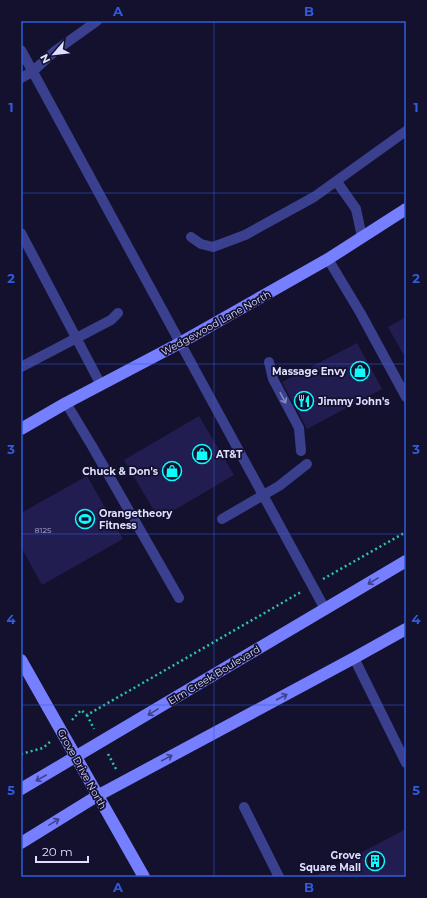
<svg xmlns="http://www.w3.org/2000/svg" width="427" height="898" font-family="Montserrat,sans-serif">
	<rect width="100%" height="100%" fill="#13112e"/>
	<g fill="#221d50">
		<path d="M406,317v42l-18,-32z"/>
		<path d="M357,343l25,46 -75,40 -25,-47z"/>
		<path d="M199,416l35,59 -75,44 -35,-59z"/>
		<path d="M87,476l36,63 -81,46 -21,-38v-34z"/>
		<path d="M406,829v48h-93l57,-29z"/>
	</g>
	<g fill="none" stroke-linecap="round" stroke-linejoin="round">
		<g stroke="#2dc4ac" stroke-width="2.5" stroke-dasharray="2 3" stroke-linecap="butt">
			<path d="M323,579l83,-47"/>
			<path d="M87,715l7,14"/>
			<path d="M72,720l9,-10 6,5 214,-123"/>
			<path d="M21,754l22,-6 8,-7"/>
			<path d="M108,754l8,15"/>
		</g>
		<g stroke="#3b408e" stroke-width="10">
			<path d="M21,50l304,559"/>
			<path d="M21,78l11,-6 23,-21 42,-30"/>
			<path d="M337,182l19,27 6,28"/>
			<path d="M21,233l80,152"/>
			<path d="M191,237l10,7 12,3 32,-12 69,-38 92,-66"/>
			<path d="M328,259l33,55 45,83"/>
			<path d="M269,362l4,17 26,49 2,23"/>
			<path d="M21,367l90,-47 7,-7"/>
			<path d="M66,403l26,43 87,152"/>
			<path d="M222,519l57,-33 28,-22"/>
			<path d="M354,658l52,105"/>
			<path d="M244,807l35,70"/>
		</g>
		<g stroke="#757fff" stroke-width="12">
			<path d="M21,429l45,-26 114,-60 148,-84 78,-50"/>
			<path d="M21,660l123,217"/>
			<path d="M21,789l385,-228"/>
			<path d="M21,843l76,-47 257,-138 52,-29"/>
		</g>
	</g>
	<defs><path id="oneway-shaft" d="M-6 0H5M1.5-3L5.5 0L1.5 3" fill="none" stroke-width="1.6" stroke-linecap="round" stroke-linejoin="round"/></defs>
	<use stroke="#8587c1" href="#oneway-shaft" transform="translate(283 398) rotate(62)"/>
	<g stroke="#3f428c">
		<use href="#oneway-shaft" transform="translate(373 581) rotate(149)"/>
		<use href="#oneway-shaft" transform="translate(282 697) rotate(-28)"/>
		<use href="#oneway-shaft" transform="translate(153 712) rotate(149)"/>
		<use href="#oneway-shaft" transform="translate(167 758) rotate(-28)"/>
		<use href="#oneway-shaft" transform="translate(41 778) rotate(150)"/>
		<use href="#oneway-shaft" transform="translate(54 822) rotate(-31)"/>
	</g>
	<path fill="none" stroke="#305cdc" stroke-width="1" stroke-opacity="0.55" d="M214,21v856M21,193h385M21,364h385M21,534h385M21,705h385"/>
	<defs>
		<g id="shop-ring" transform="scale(1)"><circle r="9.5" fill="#13112e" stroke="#0afeff" stroke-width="1.5"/><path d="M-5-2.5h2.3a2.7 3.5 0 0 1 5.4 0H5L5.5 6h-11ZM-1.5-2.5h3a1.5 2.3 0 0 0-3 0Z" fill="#0afeff"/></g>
		<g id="restaurant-ring" transform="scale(1)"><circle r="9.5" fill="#13112e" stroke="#0afeff" stroke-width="1.5"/><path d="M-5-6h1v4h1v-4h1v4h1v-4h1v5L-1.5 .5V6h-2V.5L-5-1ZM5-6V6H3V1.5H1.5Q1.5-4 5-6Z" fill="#0afeff"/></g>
		<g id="stadium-ring" transform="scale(1)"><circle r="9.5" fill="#13112e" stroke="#0afeff" stroke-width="1.5"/><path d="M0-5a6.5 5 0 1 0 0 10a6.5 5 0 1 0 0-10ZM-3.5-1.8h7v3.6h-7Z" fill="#0afeff"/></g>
		<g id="building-ring" transform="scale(1)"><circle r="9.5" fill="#13112e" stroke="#0afeff" stroke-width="1.5"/><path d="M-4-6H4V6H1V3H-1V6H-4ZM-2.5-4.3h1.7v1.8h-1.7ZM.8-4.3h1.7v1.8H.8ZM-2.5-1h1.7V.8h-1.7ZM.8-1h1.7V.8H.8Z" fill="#0afeff"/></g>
	</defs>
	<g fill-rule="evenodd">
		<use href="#shop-ring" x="360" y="371"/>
		<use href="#restaurant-ring" x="304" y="401"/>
		<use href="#shop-ring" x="202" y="454"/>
		<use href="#shop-ring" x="172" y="471"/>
		<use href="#stadium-ring" x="85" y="519"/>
		<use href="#building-ring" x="375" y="861"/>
	</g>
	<g text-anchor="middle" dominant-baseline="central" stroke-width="3.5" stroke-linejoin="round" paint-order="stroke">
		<g font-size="8" fill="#b0aed3">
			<text x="43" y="530">8125</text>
		</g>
		<g font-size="10" fill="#dfdeff" stroke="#13112e">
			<text transform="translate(216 323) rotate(-29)">Wedgewood Lane North</text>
			<text transform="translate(214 675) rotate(-31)">Elm Creek Boulevard</text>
			<text transform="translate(82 769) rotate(61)">Grove Drive North</text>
		</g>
		<g font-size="10" font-weight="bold" fill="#dfdeff" stroke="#13112e" text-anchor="end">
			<text x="346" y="371">Massage Envy</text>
			<text x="318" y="401" text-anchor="start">Jimmy John's</text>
			<text x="216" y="454" text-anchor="start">AT&amp;T</text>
			<text x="158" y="471">Chuck &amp; Don's</text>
			<text x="99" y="513" text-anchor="start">Orangetheory<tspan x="99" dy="12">Fitness</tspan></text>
			<text x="361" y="855">Grove<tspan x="361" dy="12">Square Mall</tspan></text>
		</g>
	</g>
	<rect width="427" height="898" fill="none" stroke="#13112e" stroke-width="44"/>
	<g transform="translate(54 54) rotate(242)" stroke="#13112e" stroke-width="3" paint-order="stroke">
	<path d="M0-3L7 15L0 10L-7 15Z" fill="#dfdeff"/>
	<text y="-6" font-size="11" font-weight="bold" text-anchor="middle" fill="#dfdeff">N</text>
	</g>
	<path d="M36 856v6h52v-6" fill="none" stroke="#dfdeff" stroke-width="2"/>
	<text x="42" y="856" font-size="12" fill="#dfdeff" stroke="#13112e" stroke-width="3" paint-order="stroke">20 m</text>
	<rect x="22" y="22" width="383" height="854" fill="none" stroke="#305cdc" stroke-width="1.5"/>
	<g font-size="13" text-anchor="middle" font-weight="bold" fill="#305cdc">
		<text x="118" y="16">A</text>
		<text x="309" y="16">B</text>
		<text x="11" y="112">1</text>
		<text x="416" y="112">1</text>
		<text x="11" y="283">2</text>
		<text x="416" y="283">2</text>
		<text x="11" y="454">3</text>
		<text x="416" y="454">3</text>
		<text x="11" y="624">4</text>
		<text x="416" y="624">4</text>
		<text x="11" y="795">5</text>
		<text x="416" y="795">5</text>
		<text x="118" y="892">A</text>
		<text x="309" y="892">B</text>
	</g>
</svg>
